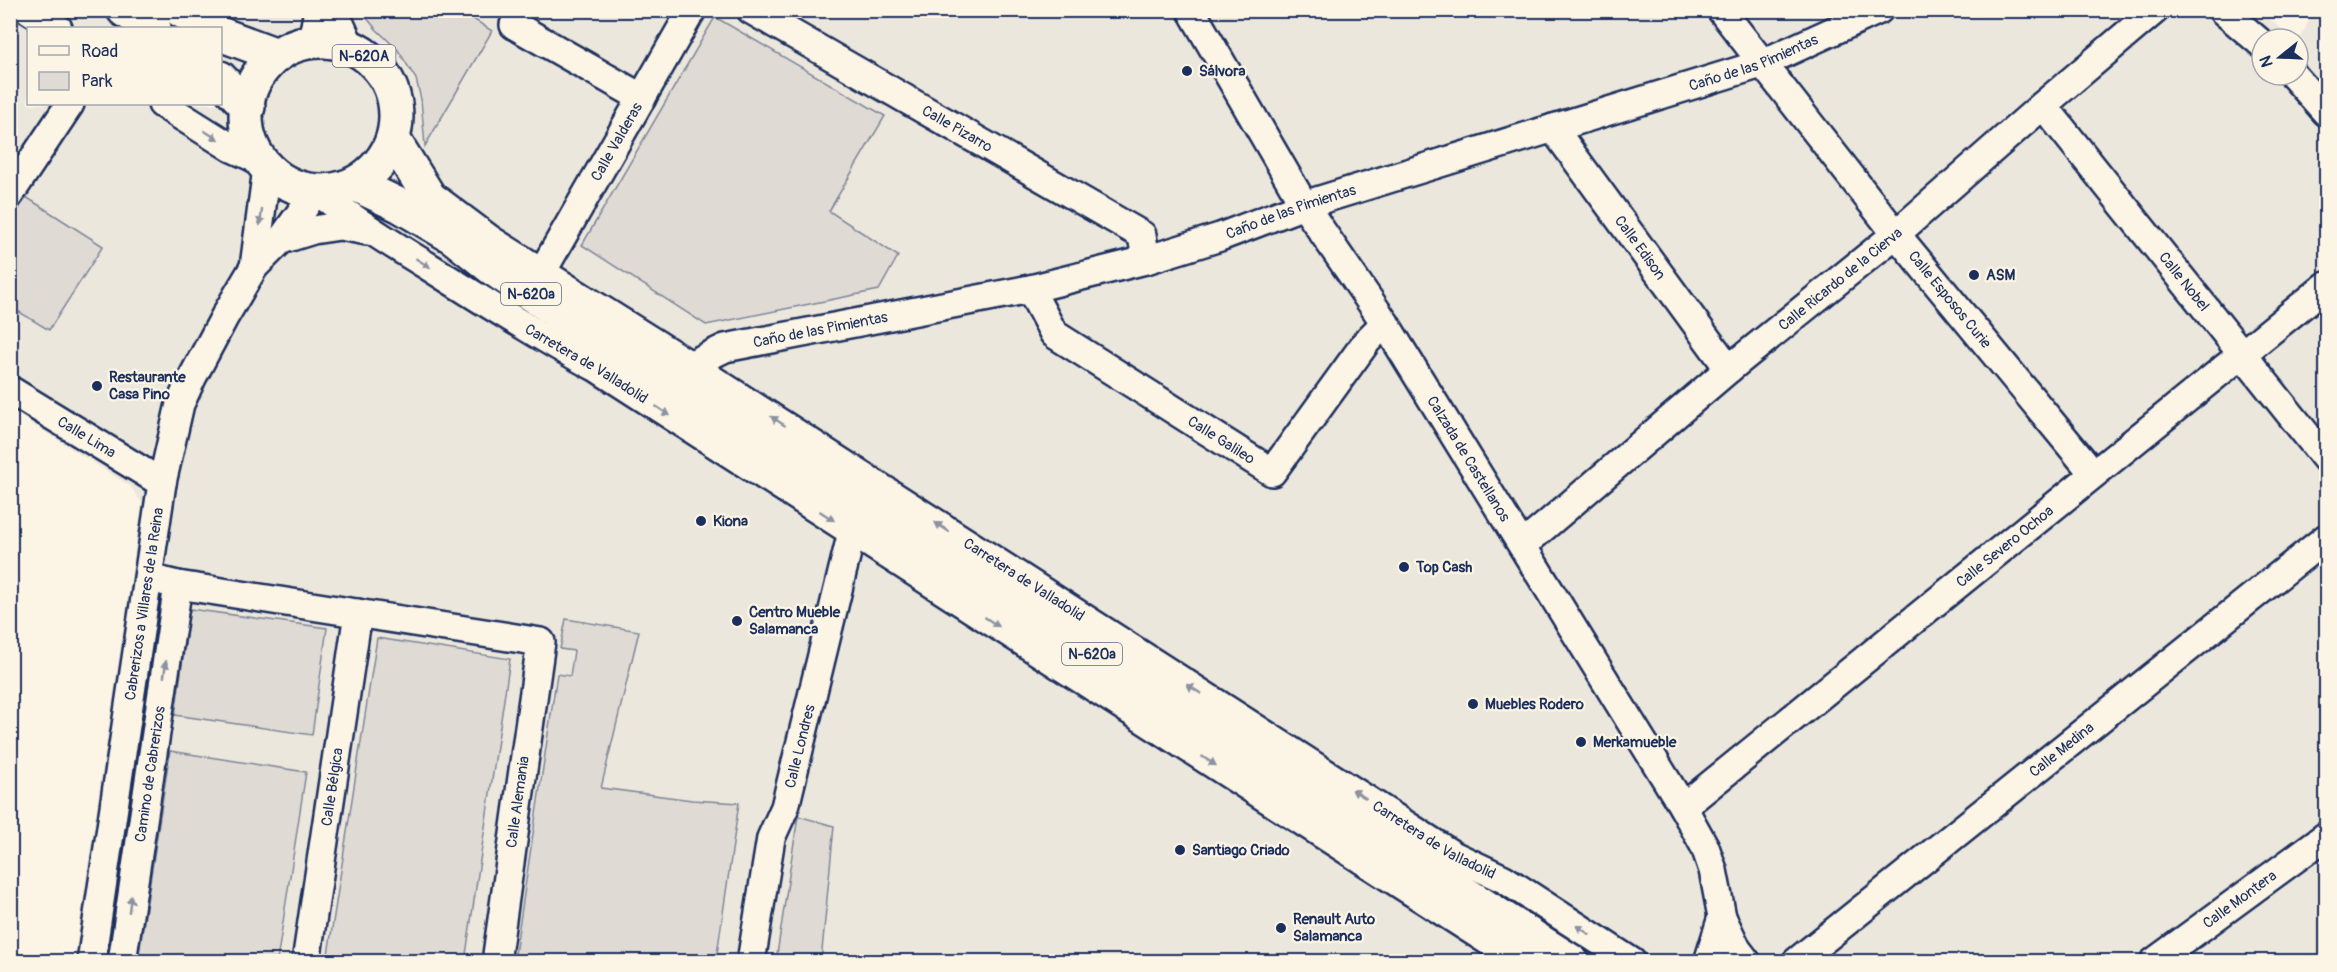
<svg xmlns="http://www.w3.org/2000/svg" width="2337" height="972" font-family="Pangolin,sans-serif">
	<rect width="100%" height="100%" fill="#fcf5e5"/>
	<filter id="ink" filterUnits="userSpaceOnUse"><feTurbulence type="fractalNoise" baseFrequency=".0167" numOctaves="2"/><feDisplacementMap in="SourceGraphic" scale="12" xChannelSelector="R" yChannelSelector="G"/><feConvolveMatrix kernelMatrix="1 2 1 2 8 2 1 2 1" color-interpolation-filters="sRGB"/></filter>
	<g filter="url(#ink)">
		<path fill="#ece7dc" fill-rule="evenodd" d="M2259,10l35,29h-32v36h36v-33l16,-31h12v950h-2252l68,-458 -12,-17 -119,-76 -1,-399zM28,28h192v76h-192z"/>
		<g fill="#dfdbd4" stroke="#7d8599" stroke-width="1.5">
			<path d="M361,11h100l31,20 -67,115 -4,-47 -5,-20 -18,-29 -22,-21z"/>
			<path d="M715,17l170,99 -56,95 69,45 -19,34 -173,35 -124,-80z"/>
			<path d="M26,197l77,49 -54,84 -38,-23v-85z"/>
			<path d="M190,609l137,19 -15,107 -137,-20z"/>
			<path d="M566,619l73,12 -38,157 91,12 47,3 -23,158h-202l43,-287 13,2 4,-25 -14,-2z"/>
			<path d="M377,638l133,21 -45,302h-138z"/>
			<path d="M170,751l136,21 -29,189h-139z"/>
			<path d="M798,816l36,10 -13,135h-45z"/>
		</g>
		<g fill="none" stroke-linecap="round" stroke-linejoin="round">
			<g stroke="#1b2f5e" stroke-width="32">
				<g id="minor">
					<path d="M29,10l29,18"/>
					<path d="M334,10l17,38"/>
					<path id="s1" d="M751,10l391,225 4,25"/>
					<path id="s2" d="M1191,10l113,195 81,118 298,484 22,40 8,23 9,47 15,32 10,13"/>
					<path id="s3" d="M1721,10l175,224 197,239"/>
					<path d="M2222,10l40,34"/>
					<path d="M514,25l128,73"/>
					<path d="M312,42l6,-32"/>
					<path d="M2293,75l33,37"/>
					<path d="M162,104l70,44 31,14"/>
					<path id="s4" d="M2043,105l283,354"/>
					<path id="s5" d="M1553,128l176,241"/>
					<path id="s6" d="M317,191c36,29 75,53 114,77 55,35 109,69 166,100l924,594"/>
					<path d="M10,194l60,-90"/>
					<path id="s7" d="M435,198l56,42 199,125 763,490 51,24 128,83"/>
					<path d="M281,240l32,-10 27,-4 27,5"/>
					<path d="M254,267l13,-99"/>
					<path id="s8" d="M542,272l150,-262"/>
					<path id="s9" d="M1030,289l24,45 218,138 95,-131 18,-18"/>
					<path id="s10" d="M690,365l35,-17 305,-59 116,-29 74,-23 84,-32 457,-141 118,-54"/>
					<path id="s11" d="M10,390l152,93"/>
					<path id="s12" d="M1523,545l206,-176 167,-135 147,-129 112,-95"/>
					<path d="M149,578l29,7 363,57 -45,320"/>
					<path id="s13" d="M1683,807l643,-521"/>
					<path id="s14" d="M91,962l71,-479 18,-79 12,-26 33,-62 29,-49 27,-27 35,-49"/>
					<path id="s15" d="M122,962l56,-377"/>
					<path id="s16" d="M306,962l52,-349"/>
					<path id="s17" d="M751,962l20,-124 14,-31 67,-275"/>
					<path d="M1708,962l14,-45"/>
					<path id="s18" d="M1796,962l530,-424"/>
					<path id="s19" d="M2154,962l172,-126"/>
				</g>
			</g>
			<g stroke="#1b2f5e" stroke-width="38">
				<g id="highway">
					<path d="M124,10l30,18"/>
					<path d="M180,10l31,18"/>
					<path d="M220,34l57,21"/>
					<circle cx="321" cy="116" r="75"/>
					<path d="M220,78l28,29"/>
					<path d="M393,139l58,93"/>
					<path d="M355,184l44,21 54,32 39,31 49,33 1031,661"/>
				</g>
			</g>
			<use href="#minor" stroke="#fcf5e5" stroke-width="27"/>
			<use href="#highway" stroke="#fcf5e5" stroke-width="33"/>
		</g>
		<defs><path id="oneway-solid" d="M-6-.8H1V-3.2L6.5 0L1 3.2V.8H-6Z" transform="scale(1.5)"/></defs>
		<g fill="#8c92a2">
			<use href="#oneway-solid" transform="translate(211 135) rotate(32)"/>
			<use href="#oneway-solid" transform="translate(261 217) rotate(98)"/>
			<use href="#oneway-solid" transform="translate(423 263) rotate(32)"/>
			<use href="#oneway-solid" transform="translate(663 411) rotate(33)"/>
			<use href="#oneway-solid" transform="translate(778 421) rotate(-147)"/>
			<use href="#oneway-solid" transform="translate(827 516) rotate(33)"/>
			<use href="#oneway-solid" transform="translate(942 527) rotate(-147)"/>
			<use href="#oneway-solid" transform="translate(992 622) rotate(33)"/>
			<use href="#oneway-solid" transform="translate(165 669) rotate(-82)"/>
			<use href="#oneway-solid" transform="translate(1194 689) rotate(-147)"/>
			<use href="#oneway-solid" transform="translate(1209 761) rotate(33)"/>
			<use href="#oneway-solid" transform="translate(1359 794) rotate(-148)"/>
			<use href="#oneway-solid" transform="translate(130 904) rotate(-82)"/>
			<use href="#oneway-solid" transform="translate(1583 930) rotate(-147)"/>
		</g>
	</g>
	<g fill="#1b2f5e" stroke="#fcf5e5" stroke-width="2">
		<circle cx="1187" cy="71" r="6"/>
		<circle cx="1974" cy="275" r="6"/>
		<circle cx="97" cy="386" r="6"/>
		<circle cx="701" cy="521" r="6"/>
		<circle cx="1404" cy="567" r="6"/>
		<circle cx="737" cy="621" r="6"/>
		<circle cx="1473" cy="704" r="6"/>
		<circle cx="1581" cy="742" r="6"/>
		<circle cx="1180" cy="850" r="6"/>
		<circle cx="1281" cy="928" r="6"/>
	</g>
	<g text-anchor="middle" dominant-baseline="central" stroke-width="4.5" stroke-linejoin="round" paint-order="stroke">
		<g fill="#fcf5e5" stroke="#5e6a86" stroke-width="1.5">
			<rect x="332.5" y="45" width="63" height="22" rx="4.5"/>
			<rect x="501" y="283" width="60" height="22" rx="4.5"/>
			<rect x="1062" y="643" width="60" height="22" rx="4.5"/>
		</g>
		<g font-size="14" font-weight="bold" fill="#1b2f5e">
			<text x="364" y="56">N-620A</text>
			<text x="531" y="294">N-620a</text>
			<text x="1092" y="654">N-620a</text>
		</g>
		<g font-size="15" fill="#1b2f5e" stroke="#fcf5e5">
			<text stroke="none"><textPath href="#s10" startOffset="1108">Caño de las Pimientas</textPath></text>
			<text stroke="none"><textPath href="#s1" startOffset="238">Calle Pizarro</textPath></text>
			<text stroke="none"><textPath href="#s8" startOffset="150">Calle Valderas</textPath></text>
			<text stroke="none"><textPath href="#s10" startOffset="622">Caño de las Pimientas</textPath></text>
			<text stroke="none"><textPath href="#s5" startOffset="148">Calle Edison</textPath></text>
			<text stroke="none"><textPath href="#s12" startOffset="414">Calle Ricardo de la Cierva</textPath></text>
			<text stroke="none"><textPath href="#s4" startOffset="226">Calle Nobel</textPath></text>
			<text stroke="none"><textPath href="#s3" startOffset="369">Calle Esposos Curie</textPath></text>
			<text stroke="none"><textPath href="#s10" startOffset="136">Caño de las Pimientas</textPath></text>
			<text stroke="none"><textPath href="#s6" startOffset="320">Carretera de Valladolid</textPath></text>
			<text stroke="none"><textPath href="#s11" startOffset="90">Calle Lima</textPath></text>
			<text stroke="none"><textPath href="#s9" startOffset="249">Calle Galileo</textPath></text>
			<text stroke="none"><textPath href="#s2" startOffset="528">Calzada de Castellanos</textPath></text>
			<text stroke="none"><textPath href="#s13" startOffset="414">Calle Severo Ochoa</textPath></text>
			<text stroke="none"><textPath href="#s7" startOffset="702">Carretera de Valladolid</textPath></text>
			<text stroke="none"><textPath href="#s14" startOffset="362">Cabrerizos a Villares de la Reina</textPath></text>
			<text stroke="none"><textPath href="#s17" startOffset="222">Calle Londres</textPath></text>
			<text stroke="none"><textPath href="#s18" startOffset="340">Calle Medina</textPath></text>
			<text stroke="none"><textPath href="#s15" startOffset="190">Camino de Cabrerizos</textPath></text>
			<text stroke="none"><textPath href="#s16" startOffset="177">Calle Bélgica</textPath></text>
			<text transform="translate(518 802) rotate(-82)">Calle Alemania</text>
			<text stroke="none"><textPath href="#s7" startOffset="1188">Carretera de Valladolid</textPath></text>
			<text stroke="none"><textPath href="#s19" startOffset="106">Calle Montera</textPath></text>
		</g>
		<g font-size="15" font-weight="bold" fill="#1b2f5e" stroke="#fcf5e5" text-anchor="start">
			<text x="1199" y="71">Sálvora</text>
			<text x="1986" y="275">ASM</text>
			<text x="109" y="377">Restaurante<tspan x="109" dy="17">Casa Pino</tspan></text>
			<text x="713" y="521">Kiona</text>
			<text x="1416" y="567">Top Cash</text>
			<text x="749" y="612">Centro Mueble<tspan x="749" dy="17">Salamanca</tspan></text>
			<text x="1485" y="704">Muebles Rodero</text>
			<text x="1593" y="742">Merkamueble</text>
			<text x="1192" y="850">Santiago Criado</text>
			<text x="1293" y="919">Renault Auto<tspan x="1293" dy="17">Salamanca</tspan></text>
		</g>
	</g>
	<rect width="2337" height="972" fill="none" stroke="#fcf5e5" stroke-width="36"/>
	<rect x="18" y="18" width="2301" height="936" fill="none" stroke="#1b2f5e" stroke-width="2" filter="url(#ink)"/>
	<rect x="27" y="27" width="195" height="78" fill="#fcf5e5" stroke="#a2a6af" stroke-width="1.5"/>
	<rect x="39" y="46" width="30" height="9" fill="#fcf5e5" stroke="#a2a6af" stroke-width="1.5"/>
	<text x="81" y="57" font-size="18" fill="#1b2f5e">Road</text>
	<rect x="39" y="72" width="30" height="18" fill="#dfdbd4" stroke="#a2a6af" stroke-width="1.5"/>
	<text x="81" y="87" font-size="18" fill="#1b2f5e">Park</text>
	<g transform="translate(2280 57) rotate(252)"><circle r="28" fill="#fcf5e5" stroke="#a2a6af" stroke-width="1.5"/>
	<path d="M0-4.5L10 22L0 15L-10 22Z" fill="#1b2f5e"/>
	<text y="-9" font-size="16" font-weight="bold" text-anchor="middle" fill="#1b2f5e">N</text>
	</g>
</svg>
